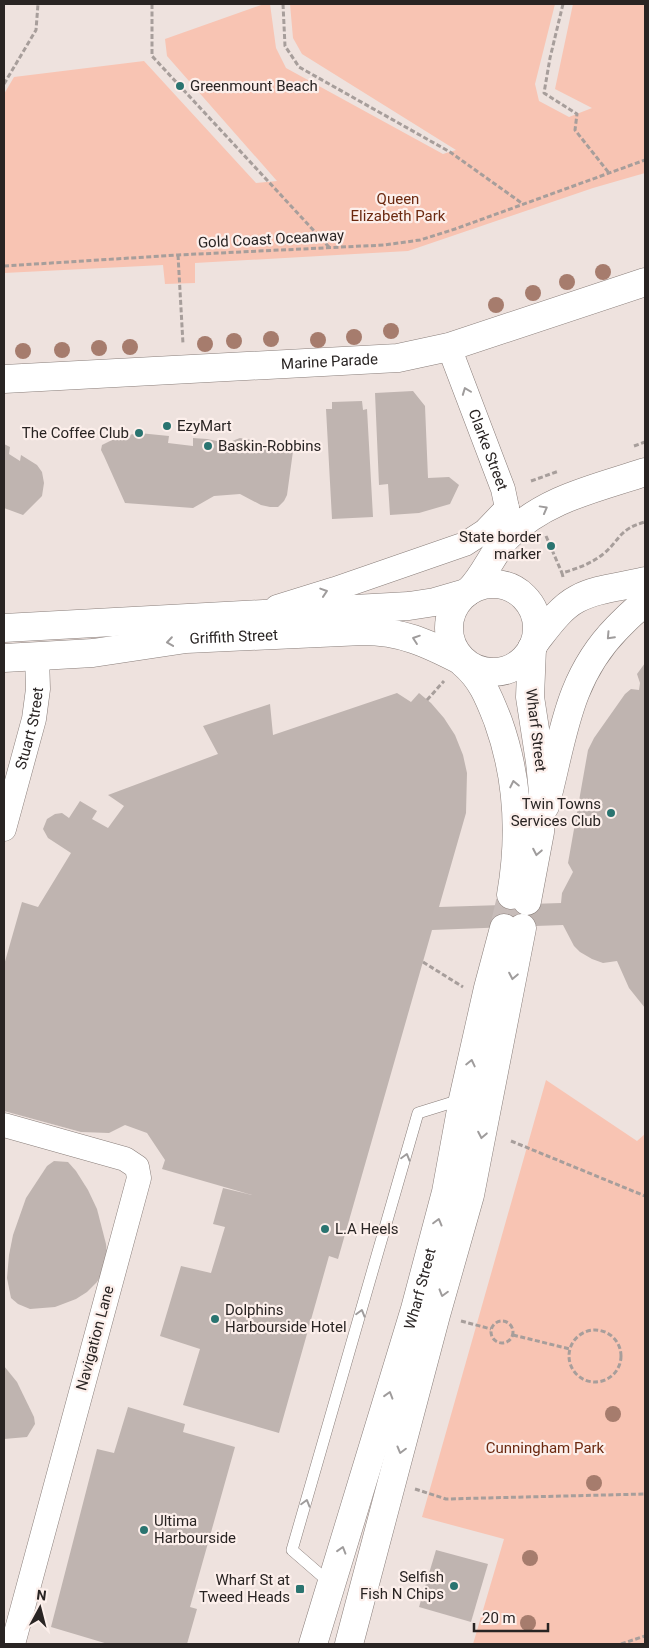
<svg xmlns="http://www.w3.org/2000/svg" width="649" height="1648" font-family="Roboto,sans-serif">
	<rect width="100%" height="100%" fill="#eee2de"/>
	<g fill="#f8c4b3">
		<path d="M264,4h6l6,44 10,20 157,86 13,-4 -154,-96 -9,-16 -3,-34h265l-20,80 4,17 30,16 23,-9 -37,-19 18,-85h72v169l-52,15 -185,63 -213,12v20l-30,1 -2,-19 -159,8v-179l10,-17 130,-16 112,122 21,-2 -110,-125 -2,-17z"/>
		<path d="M546,1080l91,61 8,-7v510h-172l31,-105 -82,-22z"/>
	</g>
	<g fill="#bfb4b0">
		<path d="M413,391l12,15 3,72 21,-1 10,8 -9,19 -31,9 -29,2 -2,-31 -9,1 -4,-92z"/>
		<path d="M362,401l1,9 4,-1 6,108 -41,2 -6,-110h6v-7z"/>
		<path d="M139,433l30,3 -1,7 25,3v-8l14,1 20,4 13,-5 12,2 -1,5 11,1 9,-5 23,3 -7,51 -3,6 -6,6h-8l-9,-2 -21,-11 -26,2 -21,12 -68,-5 -21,-47 -3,-6 1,-5 16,-8z"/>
		<path d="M4,444l6,3 -1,7 11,7 1,-6 16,10 5,7 2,11 -2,13 -19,19 -19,-7z"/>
		<path d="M645,663v345l-16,-20 -12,-27 -14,2 -11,-4 -12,-7 -6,-6 -11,-21 -131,5 -94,329 -9,-3 -50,177 -96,-28 17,-56 -40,-13 21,-70 30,7 14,-46 -12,-3 10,-36 29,7 -90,-26 3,-9 -18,-27 -22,-8 -16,8 -28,-1 -77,-21v-146l18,-63 16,5 33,-54 -23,-15 -5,-9 4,-10 8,-5 7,-1 7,5 11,-17 17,10 -5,8 16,9 16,-22 -16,-11 110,-41 -15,-28 67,-22 3,31 124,-42 14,9 8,-9 12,10 13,15 11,17 8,20 4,18 -1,40 -27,94 122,-4 1,-10 11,-21 -5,-9 20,-113 6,-12 31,-44 6,-5 8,1 1,-7 -3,-9z"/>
		<path d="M54,1161l14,1 8,9 12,19 9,19 9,35 1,10 -6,21 -4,7 -10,10 -11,7 -21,8 -25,2 -12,-5 -7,-6 -4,-20 2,-23 4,-20 13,-37 21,-32z"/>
		<path d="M4,1366l13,16 17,35 1,7 -8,13 -23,2z"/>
		<path d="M128,1407l57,17 -2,8 52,15 -45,160 7,2 -10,35h-79l-57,-17 46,-178 17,4z"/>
		<path d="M436,1550l52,14 -17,58 -52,-15z"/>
	</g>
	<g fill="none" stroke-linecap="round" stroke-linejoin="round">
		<path stroke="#c7bcb9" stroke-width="28" stroke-dasharray="28 14" stroke-linecap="butt" d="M504,928l6,-26"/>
		<g stroke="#897e7a" stroke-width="12">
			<path id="service" d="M330,1583l-38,-33 126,-437 45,-14"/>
		</g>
		<g stroke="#897e7a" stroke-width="25">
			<g id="minor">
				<path id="s1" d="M449,347l54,142 4,19v16"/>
				<path d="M277,607l58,-18 130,-45 20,-13 22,-23"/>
				<path id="s2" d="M4,829l30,-110 4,-30 -1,-33"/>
				<path d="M4,1125l121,34 12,8 2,11 -126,466"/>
			</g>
		</g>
		<g stroke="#897e7a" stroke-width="29">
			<g id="tertiary">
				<path id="s3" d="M4,379l394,-21 51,-11 196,-65"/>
				<path d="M469,591c16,-16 23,-37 38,-54 36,-38 90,-49 138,-65"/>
				<path d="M536,641c11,-14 24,-33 41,-42 20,-11 46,-12 68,-18"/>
				<path d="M545,806c18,-66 21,-126 72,-178 9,-9 17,-18 28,-25"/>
			</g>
		</g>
		<g stroke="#897e7a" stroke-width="29">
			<g id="secondary">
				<circle cx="493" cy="628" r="44"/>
				<path d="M4,628l405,-22 26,-4 31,-9"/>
				<path id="s4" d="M4,658l89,-5 93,-14 177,-8c38,0 64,12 97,29"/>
				<path d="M463,663c19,16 26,35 35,58 20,56 23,116 13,174"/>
				<path d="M527,901l13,-69 3,-40 -3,-30 -10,-65 2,-49"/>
				<path id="s5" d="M313,1644l102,-335 31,-117 17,-93 25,-111 16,-60"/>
				<path d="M349,1644l87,-329 34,-120 52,-267"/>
			</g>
		</g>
		<g stroke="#a79e9b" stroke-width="3" stroke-dasharray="5 2.5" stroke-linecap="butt">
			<path d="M152,4v52l177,191"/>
			<path d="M283,4l2,42 14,21 151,85 73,52"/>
			<path d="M563,4l-13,54 -6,35 33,21 -2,16 34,43"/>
			<path d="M4,84l32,-54 2,-26"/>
			<path d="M178,255l5,89"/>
			<path d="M4,266l174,-11 206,-10 36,-5 35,-11 190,-69"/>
			<path d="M634,446l11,-4"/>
			<path d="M531,481l28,-10"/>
			<path d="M546,536l16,37"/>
			<path d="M563,577l-1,-4c14,-4 28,-9 40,-18 18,-14 16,-26 43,-33"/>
			<path d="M427,700l17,-19"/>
			<path d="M423,962l40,25"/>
			<path d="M511,1141l134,55"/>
			<circle cx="502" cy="1332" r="11"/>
			<path d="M461,1321l30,8"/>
			<circle cx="595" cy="1356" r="26"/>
			<path d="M513,1335l57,14"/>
			<path d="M415,1489l31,10 199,-5"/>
			<path d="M621,1644l24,-8"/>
		</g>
		<use href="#service" stroke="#fff" stroke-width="11"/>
		<use href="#minor" stroke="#fff" stroke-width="24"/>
		<use href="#tertiary" stroke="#fff" stroke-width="28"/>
		<use href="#secondary" stroke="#fff" stroke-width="28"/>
	</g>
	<g fill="#a67c6d">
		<circle cx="603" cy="272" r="8"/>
		<circle cx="567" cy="282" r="8"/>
		<circle cx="533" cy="293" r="8"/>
		<circle cx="496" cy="305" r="8"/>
		<circle cx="391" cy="331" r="8"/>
		<circle cx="354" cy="337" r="8"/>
		<circle cx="271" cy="339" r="8"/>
		<circle cx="318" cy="340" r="8"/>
		<circle cx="234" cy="341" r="8"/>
		<circle cx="205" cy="344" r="8"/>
		<circle cx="130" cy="347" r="8"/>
		<circle cx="99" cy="348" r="8"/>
		<circle cx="62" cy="350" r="8"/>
		<circle cx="23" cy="351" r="8"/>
		<circle cx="613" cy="1414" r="8"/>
		<circle cx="594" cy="1483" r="8"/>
		<circle cx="530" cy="1558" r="8"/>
		<circle cx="528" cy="1623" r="8"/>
	</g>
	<defs><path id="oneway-chevron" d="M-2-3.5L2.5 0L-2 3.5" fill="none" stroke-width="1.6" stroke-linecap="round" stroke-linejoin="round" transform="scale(1.25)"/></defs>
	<g stroke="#9f9c9c">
		<use href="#oneway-chevron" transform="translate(466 391) rotate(-111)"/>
		<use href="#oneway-chevron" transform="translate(544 509) rotate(-29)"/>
		<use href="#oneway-chevron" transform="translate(324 592) rotate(-18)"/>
		<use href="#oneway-chevron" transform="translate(610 636) rotate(133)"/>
		<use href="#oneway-chevron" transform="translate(416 639) rotate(-161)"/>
		<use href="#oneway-chevron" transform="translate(170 642) rotate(172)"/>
		<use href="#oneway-chevron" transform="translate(514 784) rotate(-102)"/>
		<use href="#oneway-chevron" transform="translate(537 852) rotate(101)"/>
		<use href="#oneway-chevron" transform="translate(513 976) rotate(101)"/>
		<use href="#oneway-chevron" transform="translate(471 1063) rotate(-77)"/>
		<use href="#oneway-chevron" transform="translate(482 1135) rotate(101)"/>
		<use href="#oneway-chevron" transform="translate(406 1157) rotate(-74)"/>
		<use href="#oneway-chevron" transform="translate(438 1222) rotate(-75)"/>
		<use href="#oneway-chevron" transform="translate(443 1293) rotate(106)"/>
		<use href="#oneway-chevron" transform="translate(361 1313) rotate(-74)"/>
		<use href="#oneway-chevron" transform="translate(389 1395) rotate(-73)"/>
		<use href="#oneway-chevron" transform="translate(401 1450) rotate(105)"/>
		<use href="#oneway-chevron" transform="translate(306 1503) rotate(-74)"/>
		<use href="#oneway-chevron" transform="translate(342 1550) rotate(-73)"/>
	</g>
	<g fill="#2a7470" stroke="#fcefeb" stroke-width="2">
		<circle cx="180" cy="86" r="5"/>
		<circle cx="167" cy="426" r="5"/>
		<circle cx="139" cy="433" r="5"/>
		<circle cx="208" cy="446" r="5"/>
		<circle cx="551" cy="546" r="5"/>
		<circle cx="611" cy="813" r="5"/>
		<circle cx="325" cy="1229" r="5"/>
		<circle cx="215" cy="1319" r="5"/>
		<circle cx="144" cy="1530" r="5"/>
		<circle cx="454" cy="1586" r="5"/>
		<rect x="295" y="1584" width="10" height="10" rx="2.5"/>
	</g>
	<g text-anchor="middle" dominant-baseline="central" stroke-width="4.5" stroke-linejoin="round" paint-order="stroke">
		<g font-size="15" fill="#292423" stroke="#fcefeb" text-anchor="start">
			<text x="190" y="86">Greenmount Beach</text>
			<text x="177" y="426">EzyMart</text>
			<text x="129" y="433" text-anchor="end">The Coffee Club</text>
			<text x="218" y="446">Baskin-Robbins</text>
			<text x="541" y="537" text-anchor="end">State border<tspan x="541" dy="17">marker</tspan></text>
			<text x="601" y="804" text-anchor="end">Twin Towns<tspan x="601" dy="17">Services Club</tspan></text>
			<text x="335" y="1229">L.A Heels</text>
			<text x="225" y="1310">Dolphins<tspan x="225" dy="17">Harbourside Hotel</tspan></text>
			<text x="154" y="1521">Ultima<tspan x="154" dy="17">Harbourside</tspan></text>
			<text x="444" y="1577" text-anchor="end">Selfish<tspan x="444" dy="17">Fish N Chips</tspan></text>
			<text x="290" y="1580" text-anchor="end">Wharf St at<tspan x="290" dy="17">Tweed Heads</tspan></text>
		</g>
		<g font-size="15" fill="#6b2910" stroke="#fcefeb">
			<text x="398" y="199">Queen<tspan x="398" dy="17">Elizabeth Park</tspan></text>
			<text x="545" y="1448">Cunningham Park</text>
		</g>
		<g font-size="15" fill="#292423" stroke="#fcefeb">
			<text transform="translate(271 239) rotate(-3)">Gold Coast Oceanway</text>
			<text stroke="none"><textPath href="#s3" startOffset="326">Marine Parade</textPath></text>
			<text stroke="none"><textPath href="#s1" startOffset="110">Clarke Street</textPath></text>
			<text stroke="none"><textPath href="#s4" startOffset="231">Griffith Street</textPath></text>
			<text stroke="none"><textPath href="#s2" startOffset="104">Stuart Street</textPath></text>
			<text transform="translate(536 730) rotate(83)">Wharf Street</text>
			<text stroke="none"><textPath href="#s5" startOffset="371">Wharf Street</textPath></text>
			<text transform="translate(95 1338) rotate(-75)">Navigation Lane</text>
		</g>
	</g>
	<rect width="649" height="1648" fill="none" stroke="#292423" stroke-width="10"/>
	<g transform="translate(40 1608) rotate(7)" stroke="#fcefeb" stroke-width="4" paint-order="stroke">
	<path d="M0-4L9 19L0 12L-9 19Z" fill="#292423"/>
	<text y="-8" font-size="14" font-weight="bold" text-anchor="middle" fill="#292423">N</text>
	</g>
	<path d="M474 1623v8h74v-8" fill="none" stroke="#292423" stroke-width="2.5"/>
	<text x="482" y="1623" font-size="15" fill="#292423" stroke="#fcefeb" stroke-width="4" paint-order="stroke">20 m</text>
</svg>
